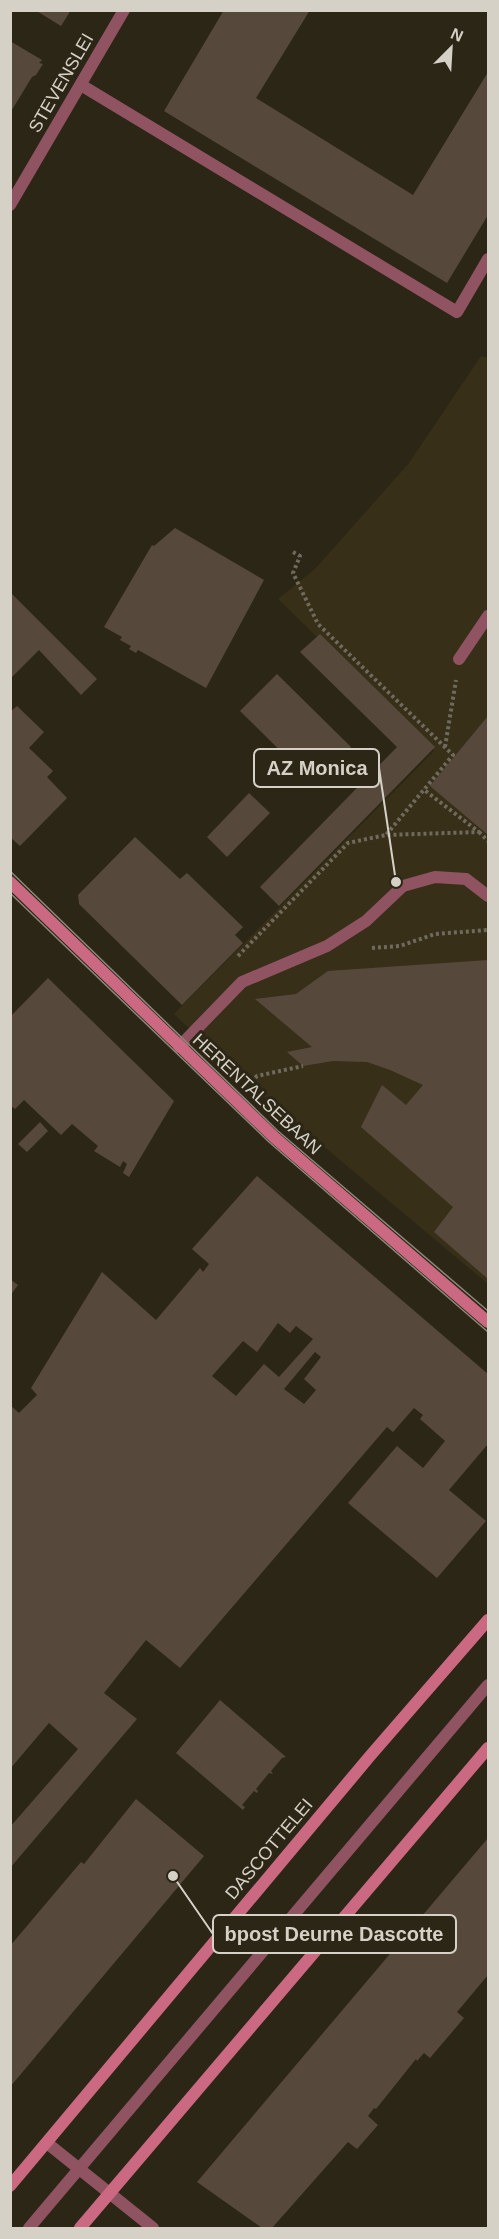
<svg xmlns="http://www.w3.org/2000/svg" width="499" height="2239" font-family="Helvetica,sans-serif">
	<rect width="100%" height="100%" fill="#2c2616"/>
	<path fill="#382f18" d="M481,356l7,2v926l-253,-212 -61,-58 260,-263 -156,-152 37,-30 94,-106z"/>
	<g fill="#57483c" fill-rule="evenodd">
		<path d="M35,10h36l-10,16z"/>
		<path d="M224,10h86l-54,88 157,97 75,-123v143l-41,68 -283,-172z"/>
		<path d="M10,41l32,19 -3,3 4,1 -7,11 -4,2 -22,36z"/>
		<path d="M175,528l89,52 -58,108 -68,-38 -2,3 -7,-4 2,-3 -11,-6 2,-3 -18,-10 48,-82 2,1z"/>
		<path d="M10,592l87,87 -16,16 -42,-45 -29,29z"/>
		<path d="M320,634l115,113 -156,159 -19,-19 137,-140 -97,-95z"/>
		<path d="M277,674l74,73 -37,37 -74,-73z"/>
		<path d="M17,706l27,26 -15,16 24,23 -6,6 20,21 -47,48 -10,-9v-125z"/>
		<path d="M488,716v119l-58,-49z"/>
		<path d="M249,793l21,20 -43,44 -20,-20z"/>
		<path d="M135,837l45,42 7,-6 56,54 -8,8 8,8 -61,62 -103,-101 -1,-9z"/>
		<path d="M488,960v319l-54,-47 19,-25 -92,-80 21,-42 24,20 17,-20 -33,-15 -23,-8 -34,-1 -30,5 -16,-14 25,-5 -57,-48 41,-5 32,-23z"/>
		<path d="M48,978l126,123 -45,76 -6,-4 4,-9 -4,-3 -3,6 -26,-16 4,-5 -26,-22 -11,11 -37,-35 -9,9 -5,-4v-88z"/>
		<path d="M40,1122l8,9 -21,21 -9,-8z"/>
		<path d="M257,1176l231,198v70l-39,46 37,31 -49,57 -89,-75 49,-57 26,22 22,-27 -25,-22 3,-4 -9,-7 -21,24 -6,-5 -207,241 -34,-28 -42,53 33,26 -127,149v-41l68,-78 -29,-26 -39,46v-364l9,8 18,-18 -6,-7 71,-116 54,48 44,-52 3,4 6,-8 -17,-15zM278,1323l12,10 6,-7 17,13 -34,38 -15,-13 -28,32 -24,-20 31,-35 14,11zM315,1352l6,5 -17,22 12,11 -12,14 -20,-15z"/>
		<path d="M10,1279l8,6 -8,11z"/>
		<path d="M220,1700l66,57 -4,1 -11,13 2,3 -4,-1 -13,16 2,2 -1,2 -3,-2 -12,14 3,2 -2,3 -67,-57z"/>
		<path d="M136,1799l68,57 -194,231v-141l71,-84 3,2z"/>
		<path d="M488,1838v137l-31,37 7,6 -34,40 -6,-5 -7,8 -1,-2 -40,50 -2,-1 -6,8 10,9 -21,24 -9,-7 -76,86h-10l-65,-46z"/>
	</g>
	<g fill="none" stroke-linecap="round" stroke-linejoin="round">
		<g stroke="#6f6a5d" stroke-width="4" stroke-dasharray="3 3" stroke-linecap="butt">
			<path d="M293,552l7,4 -7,17 25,51 135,131 -67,80"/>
			<path d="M445,747l11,-67"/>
			<path d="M479,832l9,9"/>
			<path d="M372,948l28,-2 35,-12 53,-4"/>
			<path d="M238,956l110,-113 38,-8 93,-3 -56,-43"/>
			<path d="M251,1082l6,-6 46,-10"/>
		</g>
		<g stroke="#905361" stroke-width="12">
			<path d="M81,85l376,227 31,-53"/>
			<path d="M459,659l29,-43"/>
			<path d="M179,1047l63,-65 85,-36 39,-25 37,-35 32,-9 31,2 22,17"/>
			<path d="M29,2228l459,-543"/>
		</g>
		<g stroke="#905361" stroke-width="12">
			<path d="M10,205l114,-195"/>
			<path d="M47,2143l106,85"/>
		</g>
		<g stroke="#cb6982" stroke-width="12">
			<path d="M10,882l264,255 214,185"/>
			<path d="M10,2186l360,-430 118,-136"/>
			<path d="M80,2228l408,-480"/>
		</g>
		<g stroke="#8d887b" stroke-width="1.5">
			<path d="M10,871l268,260 210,180"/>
			<path d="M10,893l259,249 219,190"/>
		</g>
	</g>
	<g text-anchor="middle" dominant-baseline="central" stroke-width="6" stroke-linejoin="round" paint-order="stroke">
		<g font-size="18" fill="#d5d1c7" stroke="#2c2616">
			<text transform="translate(61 83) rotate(-60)">STEVENSLEI</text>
			<text transform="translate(257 1094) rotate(43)">HERENTALSEBAAN</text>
			<text transform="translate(269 1849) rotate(-50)">DASCOTTELEI</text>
		</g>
	</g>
	<path fill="none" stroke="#d5d1c7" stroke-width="2" d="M396 882L379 768M173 1876L213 1934"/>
	<g fill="#d5d1c7" stroke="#2c2616" stroke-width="2">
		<circle cx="396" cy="882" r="6"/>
		<circle cx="173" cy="1876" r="6"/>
	</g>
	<g fill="#2c2616" stroke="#d5d1c7" stroke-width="2">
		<rect x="254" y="749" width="125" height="38" rx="6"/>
		<rect x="213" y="1915" width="243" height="38" rx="6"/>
	</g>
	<g font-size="20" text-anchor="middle" font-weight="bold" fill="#d5d1c7">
		<text x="317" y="775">AZ Monica</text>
		<text x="334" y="1941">bpost Deurne Dascotte</text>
	</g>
	<rect width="499" height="2239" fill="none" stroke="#d5d1c7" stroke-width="24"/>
	<g transform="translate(451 48) rotate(24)" stroke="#2c2616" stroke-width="4.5" paint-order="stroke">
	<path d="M0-4.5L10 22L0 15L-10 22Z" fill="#d5d1c7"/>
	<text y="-9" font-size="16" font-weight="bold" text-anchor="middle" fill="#d5d1c7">N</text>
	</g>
</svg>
